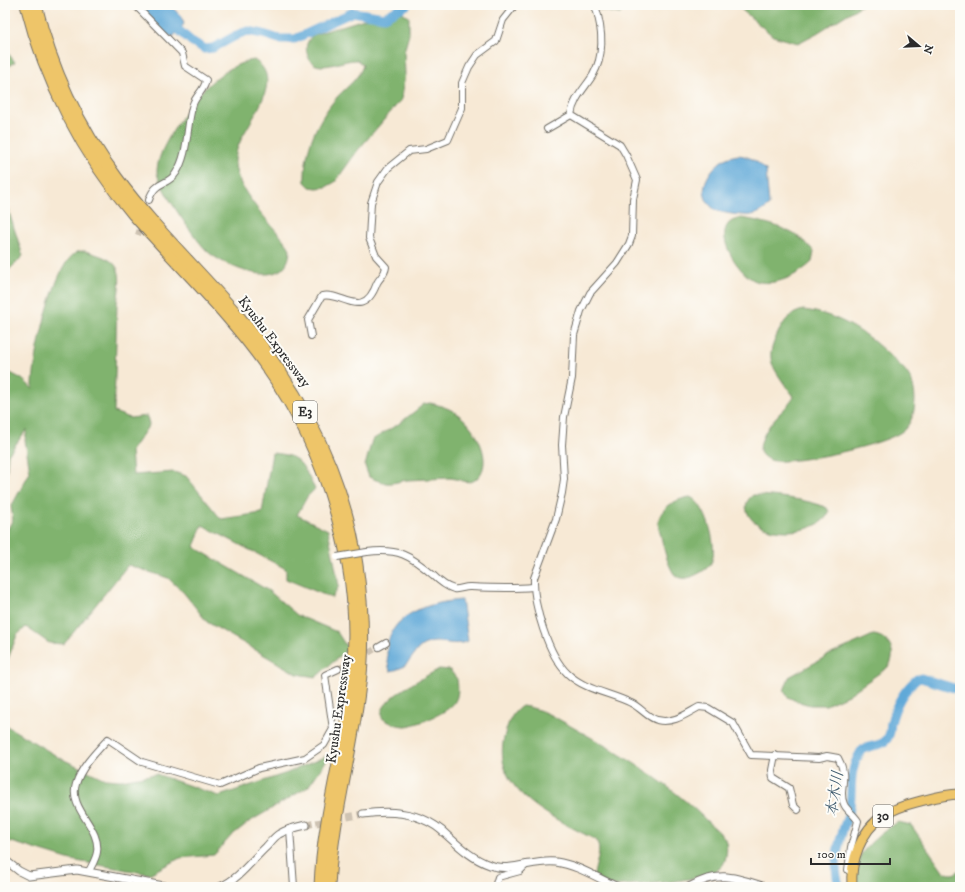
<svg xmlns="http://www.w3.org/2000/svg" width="965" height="892" font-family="'IM FELL DW Pica','Noto Serif JP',serif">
	<rect width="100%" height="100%" fill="#fdfcf7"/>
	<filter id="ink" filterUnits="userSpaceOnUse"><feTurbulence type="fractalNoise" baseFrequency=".025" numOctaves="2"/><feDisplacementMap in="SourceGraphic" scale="8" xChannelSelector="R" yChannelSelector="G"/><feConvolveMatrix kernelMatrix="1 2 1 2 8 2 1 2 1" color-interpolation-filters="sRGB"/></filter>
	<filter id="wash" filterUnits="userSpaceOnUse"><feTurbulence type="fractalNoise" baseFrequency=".012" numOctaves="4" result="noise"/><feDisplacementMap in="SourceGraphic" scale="16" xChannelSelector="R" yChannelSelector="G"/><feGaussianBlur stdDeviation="0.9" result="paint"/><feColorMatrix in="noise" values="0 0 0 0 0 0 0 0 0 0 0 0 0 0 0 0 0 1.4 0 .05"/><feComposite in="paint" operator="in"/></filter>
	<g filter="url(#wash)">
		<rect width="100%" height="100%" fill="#f7e9d5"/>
		<g fill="#80b36e" stroke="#566f4c">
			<path d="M588,5h41l-9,9 -24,-5z"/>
			<path d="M736,5h126l-45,28 -19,10 -25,-7z"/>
			<path d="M396,9l11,6 2,3v16l-5,18 1,22 -4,26 -43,50 -23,32 -9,5 -9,1 -7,-1 -5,-5c-1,-33 12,-62 33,-86 9,-9 22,-19 25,-31l-6,-5c-17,-1 -44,18 -50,-7 -2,-8 1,-13 6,-18z"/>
			<path d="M5,52h2l8,10 -7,5 -3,-1z"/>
			<path d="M254,60c32,19 -5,60 -14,82 -3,5 -4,12 -5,17 -2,25 27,55 42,73 5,6 10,11 13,17 -1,45 -64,19 -83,2 -11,-11 -49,-64 -50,-79 0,-20 19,-46 30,-62 15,-22 40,-46 67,-50z"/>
			<path d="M5,200l18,56 -18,18z"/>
			<path d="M741,218c26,4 58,12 73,34l-2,10c-14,13 -36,25 -56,19 -16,-5 -45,-48 -24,-60 2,-1 6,-2 9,-3z"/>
			<path d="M85,251c36,10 38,16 32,52l-3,109 16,6 17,-2 2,9 -18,26 2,24 41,-3 12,4 35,43 41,-6 10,-60c30,2 30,12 43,36l-8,8 -10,18 31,15 11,56 -7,12 -46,-19v-10l-84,-44 -8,22 75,44 28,24 40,17 11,17 -32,28 -19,-3 -90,-52 -23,-29 -16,-15 -40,-13 -64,79 -15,-1 -23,-16 -9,8 -12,32v-133l8,-15 -2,-12 19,-35 -5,-32 2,-11 -19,26 -3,41v-126l17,9 11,10c-1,-24 20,-125 43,-136 2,-2 6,-2 9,-2z"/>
			<path d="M803,310c36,4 64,23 89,48 5,5 11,9 15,15 11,14 11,44 -3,57 -17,15 -105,33 -128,31 -7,0 -16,-5 -16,-11 0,-13 11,-28 20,-37 5,-5 10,-9 14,-16 -2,-4 -6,-8 -9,-12 -16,-23 -19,-28 -6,-54 7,-12 10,-17 24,-21z"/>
			<path d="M430,403c10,2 22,6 30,13 16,12 36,48 15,64 -7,5 -17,-2 -26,-2 -14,1 -28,1 -42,2 -7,1 -15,4 -21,3 -6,-1 -12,-4 -17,-6l-4,-11 7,-26 28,-17 24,-19z"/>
			<path d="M753,495c18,0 59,5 74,13l2,4c-9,25 -75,26 -82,-1 -2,-7 0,-11 6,-16z"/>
			<path d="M690,497c16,6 29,51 21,66 -4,7 -13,11 -20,14 -6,2 -13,2 -17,-3 -9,-14 -12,-35 -16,-50 1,-16 18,-25 32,-27z"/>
			<path d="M873,635c16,1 25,19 15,32l-40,28 -22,10h-16l-14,-4 -8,-4 -4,-6 5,-14 38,-21z"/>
			<path d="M439,669l11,1 7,9c1,8 2,17 -3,24 -7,10 -37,22 -48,23 -8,0 -17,-3 -24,-8 -6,-19 44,-41 57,-49z"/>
			<path d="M522,706c19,2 36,13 52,22 49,27 97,56 136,96 5,4 12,10 15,15 3,7 2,21 -3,27 -13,17 -89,18 -112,20l-12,-2 -4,-2c-2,-14 10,-29 2,-42 -40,-21 -108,-48 -91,-106 3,-11 7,-22 17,-28z"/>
			<path d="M5,725l55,33 45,21 16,1 35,-6 63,22 68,-23 44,-19 -23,33 -59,35 -18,14 -17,19 -34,3 -31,16 -78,-14 -66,-20z"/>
			<path d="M898,822l13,3 33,47c7,3 11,3 16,-3v18h-101c-18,-25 21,-54 39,-65z"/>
		</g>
		<g fill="#61a9d8" stroke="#466a82">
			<path d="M137,5h33l12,12 2,7 -11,13 -8,-3z"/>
			<path d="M738,155c12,1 20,7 28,15l3,35c-4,5 -11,9 -18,10 -7,1 -33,-2 -37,-6 -19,-15 -7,-38 9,-49 4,-3 10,-4 15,-5z"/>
			<path d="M462,600l6,41c-14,7 -28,-3 -42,3 -15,5 -12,24 -36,27 -15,-51 30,-68 72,-71z"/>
		</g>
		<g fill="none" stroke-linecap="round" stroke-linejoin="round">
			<g stroke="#61a9d8" stroke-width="9">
				<path d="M171,23l20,18 14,8 8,-1 26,-14 9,-3 15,3 16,5h16l58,-27 31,5 23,-12"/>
				<path d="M840,887c-7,-16 -3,-38 2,-54 2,-9 7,-17 8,-26 3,-21 -2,-34 10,-54 6,-11 24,-3 29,-18 2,-4 1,-8 2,-12 4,-17 13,-33 26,-44l4,-1 39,12"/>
			</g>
		</g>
	</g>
	<g filter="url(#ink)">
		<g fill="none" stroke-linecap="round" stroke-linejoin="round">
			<g stroke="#cec3b3" stroke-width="6" stroke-dasharray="6 3" stroke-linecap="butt">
				<path d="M138,235l4,-13"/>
				<path d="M361,657l18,-10"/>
				<path d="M338,669l15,-8"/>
			</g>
			<path stroke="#cec3b3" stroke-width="7" stroke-dasharray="7 3.5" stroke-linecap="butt" d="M306,825l57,-11"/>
			<g stroke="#726e66" stroke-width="8">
				<g id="minor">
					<path d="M135,5l47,48 3,13 21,14c-1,10 -10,15 -13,24 -7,22 -4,49 -17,69 -8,13 -21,7 -27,27"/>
					<path d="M571,115l49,30 6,10 11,25 -4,19 -1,37 -3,8 -12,19 -27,30 -9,18 -4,14 -3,10 -2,43 -8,39 -2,28 2,34 -2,14 -6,26 -22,59c-1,27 14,77 34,96 17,16 43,19 63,29 9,4 16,14 26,17 16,4 29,-6 42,-13l9,1 25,15 18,32 68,3 8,-2 11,2c12,21 -1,32 6,46 2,6 10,10 14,17l-7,26 -3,23 4,3"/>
					<path d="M571,115c2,-16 14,-27 22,-40 12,-21 9,-48 2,-70"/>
					<path d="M547,129l24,-14"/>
					<path d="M311,336l-3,-16 14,-24c20,-5 41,26 55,-13 3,-6 8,-8 9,-16l-10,-11 -7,-18 2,-35 7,-21 10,-14 21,-17 17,-2 22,-9 14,-32v-25l7,-16 8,-12 19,-14 7,-21 12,-15"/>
					<path d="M367,552c31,-4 43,3 66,23 5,5 14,12 21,14 4,1 10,-2 15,-2 22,1 42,2 64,0"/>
					<path d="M379,647l7,-4"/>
					<path d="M775,755l-3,15 1,8 16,10 4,17 5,5"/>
					<path d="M290,829l4,58"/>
					<path d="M89,871c3,-6 7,-12 8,-19 4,-25 -29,-43 -21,-68 5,-17 20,-32 32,-45l34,23 78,23 39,-17 46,-10 19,-13 9,-16 -8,-54 13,-6"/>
					<path d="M495,887l3,-10 22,-6 7,-7"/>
				</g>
			</g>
			<g stroke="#726e66" stroke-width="9">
				<g id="tertiary">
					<path d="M363,814c27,-4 56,-2 78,16 15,13 29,28 49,35 20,8 45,-6 66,-3 22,3 43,17 62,25"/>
					<path d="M5,860l14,11 10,5 48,-6 92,17"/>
					<path d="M220,887c19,-8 31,-26 46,-40 4,-4 8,-10 13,-13 9,-5 17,-7 27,-9"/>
					<path d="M689,887c30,-17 45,-10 76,0"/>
				</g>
			</g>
			<g stroke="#726e66" stroke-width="11">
				<path id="primary" d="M852,887c-2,-25 9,-57 31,-71 10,-7 22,-11 34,-14 15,-4 28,-8 43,-8"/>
			</g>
			<g stroke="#726e66" stroke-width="13">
				<g id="motorway">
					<path d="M26,5c19,76 57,150 107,209 44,50 94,97 133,152 42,59 69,127 82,199 9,49 7,102 -1,152 -10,56 -25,112 -27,170"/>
					<path d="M36,5c15,62 43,122 81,173 37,50 83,93 123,140 59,71 104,155 117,247 6,42 8,85 2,127 -8,65 -27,129 -30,195"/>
				</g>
			</g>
			<use href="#minor" stroke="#fff" stroke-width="6"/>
			<use href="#tertiary" stroke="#fff" stroke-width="7"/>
			<use href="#primary" stroke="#eec569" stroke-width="9"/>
			<use href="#motorway" stroke="#eec569" stroke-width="11"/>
			<g stroke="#726e66" stroke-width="8" stroke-linecap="butt">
				<path id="minor-bridge" d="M337,557l30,-5"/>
			</g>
			<use href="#minor-bridge" stroke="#fff" stroke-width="6"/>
		</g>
	</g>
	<g text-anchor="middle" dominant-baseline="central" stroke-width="4" stroke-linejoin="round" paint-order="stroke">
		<g fill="#fdfcf7" stroke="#6a6a68" stroke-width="1">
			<rect x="293" y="401" width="24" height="22" rx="3"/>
			<rect x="873" y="805" width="20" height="22" rx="3"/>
		</g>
		<g font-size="13" font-weight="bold" fill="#2b2b2b">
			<text x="305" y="412">E3</text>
			<text x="883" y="816">30</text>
		</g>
		<g font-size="14" fill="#2b2b2b" stroke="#fdfcf7">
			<text transform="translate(274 342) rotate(53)">Kyushu Expressway</text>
			<text transform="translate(339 709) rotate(-82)">Kyushu Expressway</text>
		</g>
		<g font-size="15" font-style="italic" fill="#415d70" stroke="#fdfcf7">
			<text transform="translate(835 794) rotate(-82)">本木川</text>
		</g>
	</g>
	<rect width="965" height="892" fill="none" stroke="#fdfcf7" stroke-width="20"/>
	<g transform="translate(919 46) rotate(109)" stroke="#fdfcf7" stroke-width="3" paint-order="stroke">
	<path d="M0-3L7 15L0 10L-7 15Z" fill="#2b2b2b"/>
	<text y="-6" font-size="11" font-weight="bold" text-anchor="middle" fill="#2b2b2b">N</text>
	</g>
	<path d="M811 858v6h79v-6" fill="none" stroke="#2b2b2b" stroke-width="2"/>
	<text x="817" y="858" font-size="12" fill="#2b2b2b" stroke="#fdfcf7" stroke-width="3" paint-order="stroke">100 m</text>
</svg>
